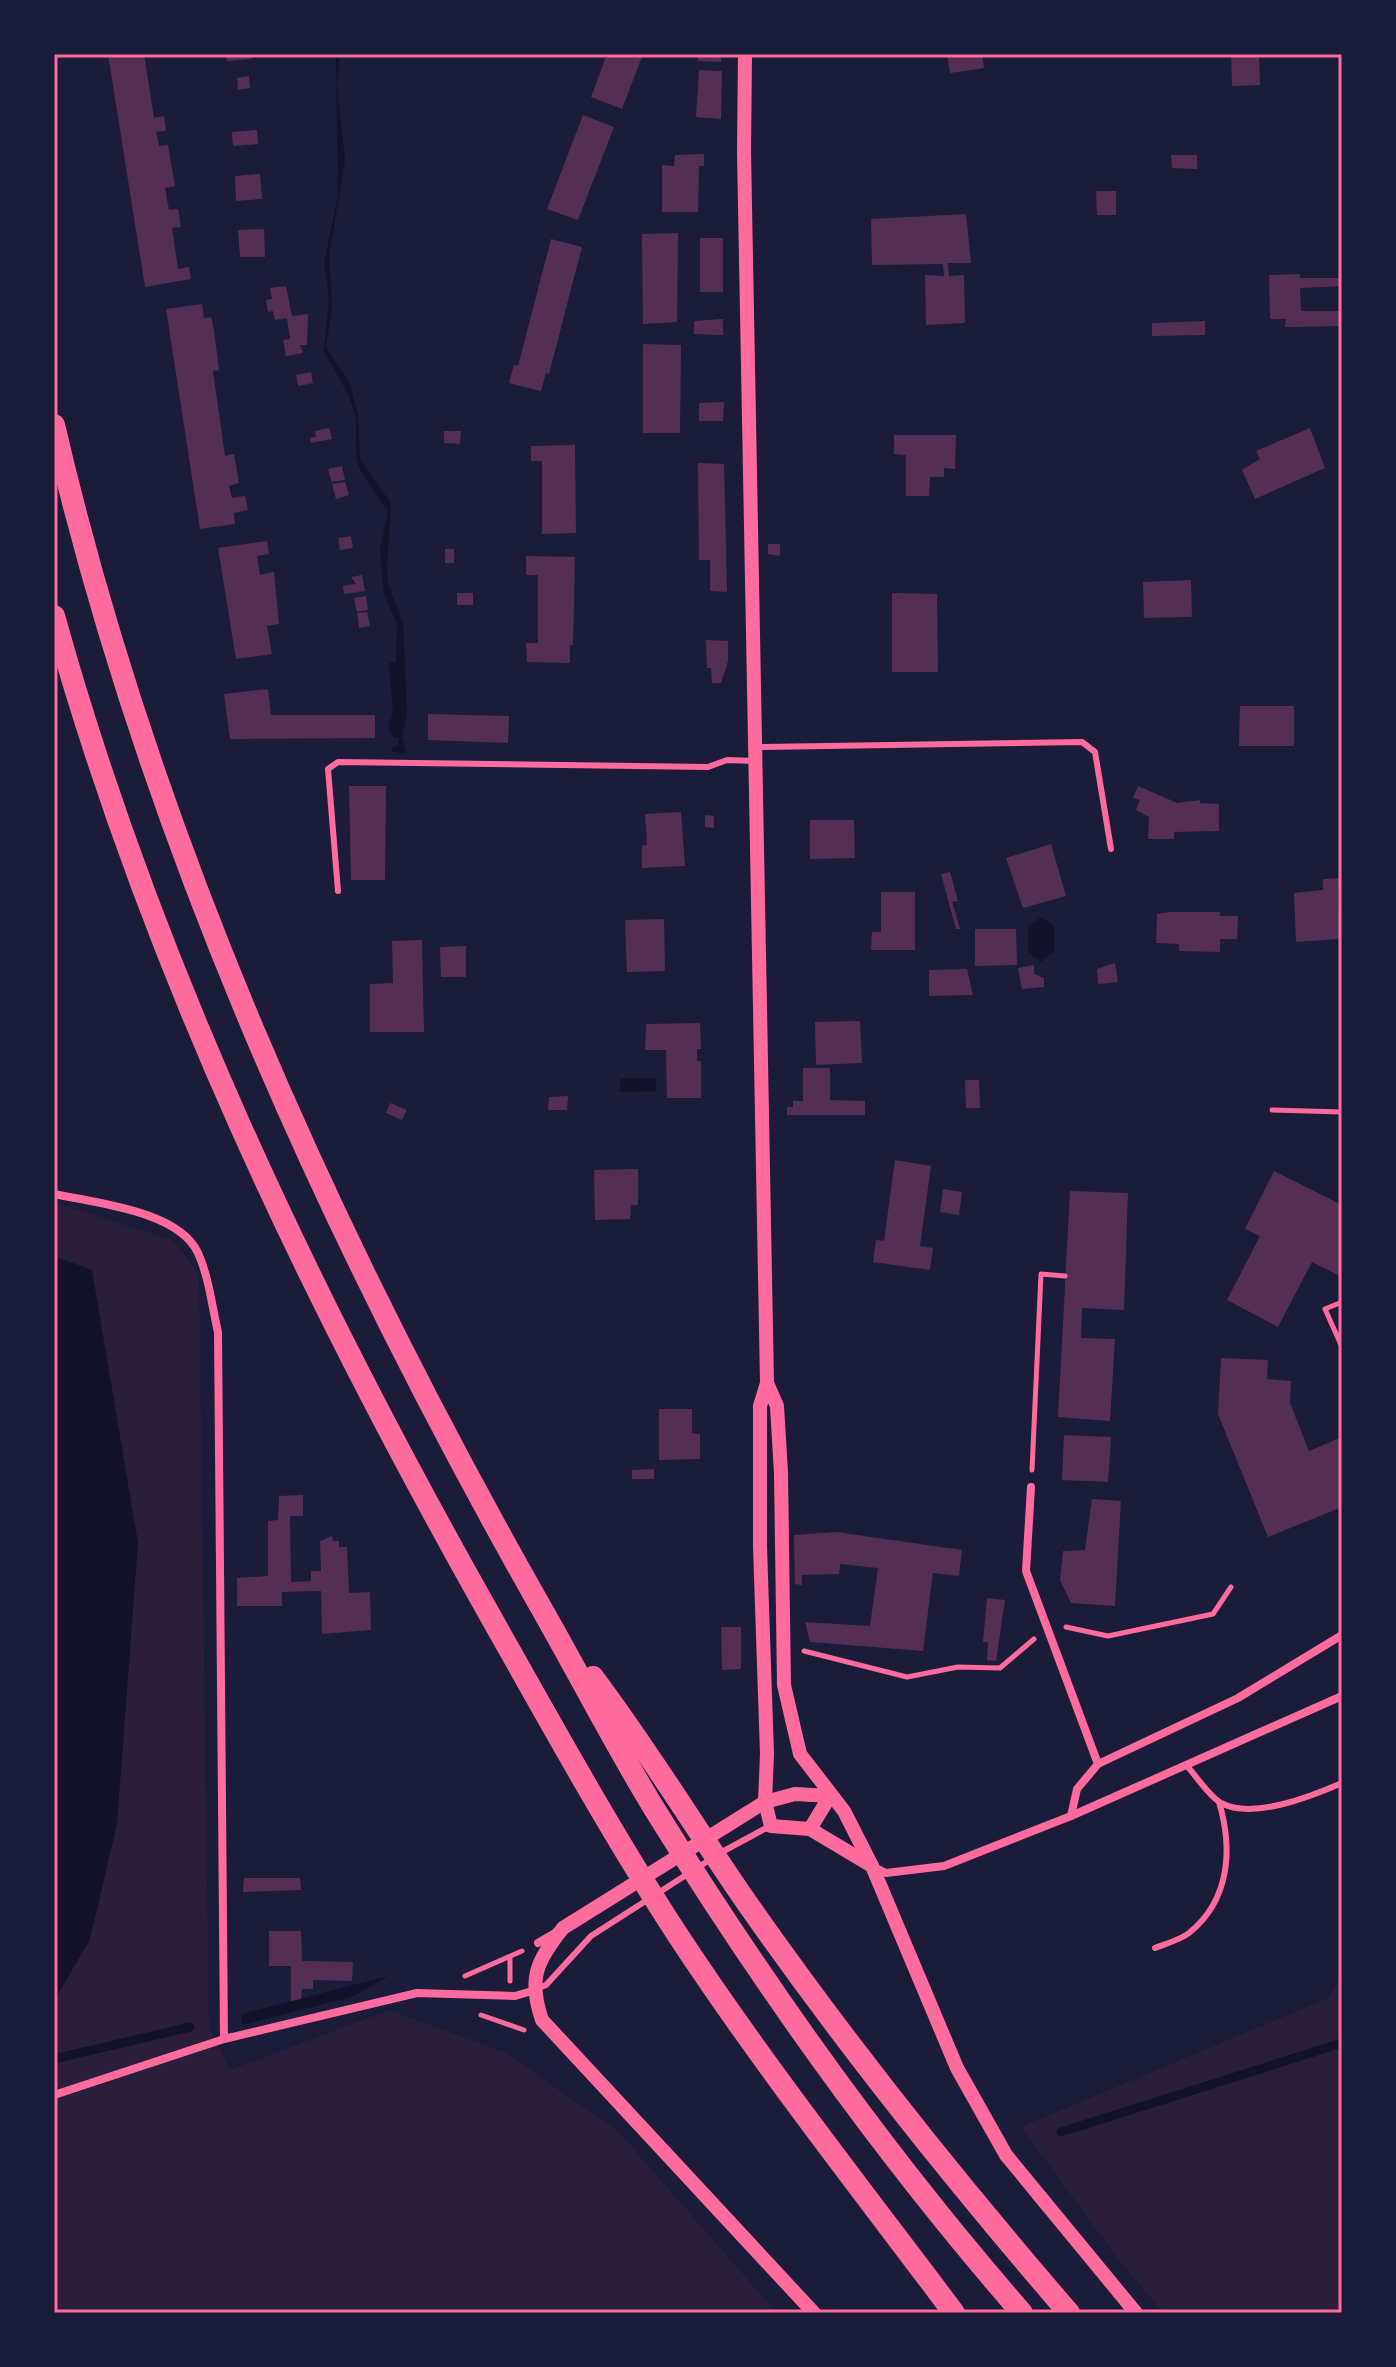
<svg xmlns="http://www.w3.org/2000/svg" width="1396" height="2367" font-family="'Libre Baskerville',serif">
	<rect width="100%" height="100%" fill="#1b1b3a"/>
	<g fill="#2a1e3b">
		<path d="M54,1202l118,38 27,34 10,752 21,44 159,-60 115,42 113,78 160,183h-723v-312l36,-62 2,-668 -38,-15z"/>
		<path d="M1342,1973v340h-179l-48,-58 -94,-128 307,-129z"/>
	</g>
	<g fill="#12122b">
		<path d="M336,54h4l-3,32 8,74 -16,96 3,53 -6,38 24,37 8,31 2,44 31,44 -4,62 1,18 15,40 4,92 -5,22 5,16 -15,-1v-5l6,-1v-8l-5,-1 -5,-11 5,-13 -4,-50 7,-1 1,-38 -13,-30 -4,-45 8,-37 -28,-42 -4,-12v-39l-7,-23 -25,-45 5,-54 -5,-34 14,-68z"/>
		<path d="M1041,917l13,9v25l-13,11 -13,-10v-25z"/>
		<path d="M656,1078v13l-36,1v-13z"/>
		<path d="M54,1256l38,14 46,273 -21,281 -27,115 -36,62z"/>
		<path d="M388,1976l-34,20 -112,29v-11z"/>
	</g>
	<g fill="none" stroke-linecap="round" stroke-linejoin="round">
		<g stroke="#12122b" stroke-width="9">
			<path d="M54,2059l136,-32"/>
			<path d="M1061,2132l281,-89"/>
		</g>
	</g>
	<g fill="#542f53">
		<path d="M108,54h36l10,64 10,-2 2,15 -10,1 3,14 9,-1 7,41 -10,2 4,22 9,-1 3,18 -9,1 6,41 11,-2 2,12 -46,8z"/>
		<path d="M226,54h25l1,5 -25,2z"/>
		<path d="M607,54h36l-21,55 -31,-12z"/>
		<path d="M698,54h23v8l-23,-1z"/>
		<path d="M947,54h35l2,14 -34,5z"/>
		<path d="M1231,54h28l1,31 -28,1z"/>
		<path d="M699,70l23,1 -1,48 -25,-2z"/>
		<path d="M249,76l1,12 -12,2 -1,-12z"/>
		<path d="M583,115l31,12 -36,93 -31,-11z"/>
		<path d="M257,130l1,14 -25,2 -1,-14z"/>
		<path d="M704,154v12h-5l-1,46h-36v-47l12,1 1,-11z"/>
		<path d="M1171,155h26v14l-25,-1z"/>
		<path d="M260,174l2,25 -26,2 -1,-25z"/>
		<path d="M1096,191h20v24h-19z"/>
		<path d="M966,214l5,49h-23l1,13 15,-1 1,48 -39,2 -1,-50 19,1 -1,-12 -71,1 -1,-46z"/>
		<path d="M264,229l1,28h-25l-2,-27z"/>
		<path d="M678,233l-1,89 -34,2 -1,-90z"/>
		<rect x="700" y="238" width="23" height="54"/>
		<path d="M551,239l31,8 -33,127 -3,-1 -5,18 -32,-8 5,-19 4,2z"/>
		<path d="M1300,274v4h42v8l-42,2 1,23h41v15l-57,1 1,-8h-16l-1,-44z"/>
		<path d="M286,286l6,30 16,-2 -1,31h-7l3,8 -17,3 -3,-16 7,-1 -3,-21 -12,2 -2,-9 -5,1 -2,-12 6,-1 -2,-11z"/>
		<path d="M202,304l2,14 7,-1 3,13 5,40 -6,1 12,85 9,-2 5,29 -10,3 3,12 13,-2 3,14 -14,3 1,11 -35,5 -34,-220z"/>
		<path d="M723,319v16l-29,-1v-13z"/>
		<path d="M1205,321v14l-53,1v-13z"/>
		<path d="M643,344l38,1 -1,88h-37z"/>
		<path d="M311,372l2,11 -15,3 -2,-11z"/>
		<path d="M724,402l-1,19h-24v-18z"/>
		<path d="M329,428l3,11 -21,4 -1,-5 6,-1 -1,-6z"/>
		<path d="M1310,428l15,40 -70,31 -13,-29 18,-11 -4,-8z"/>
		<path d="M444,431h17l-1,13 -16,-1z"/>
		<path d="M894,435h62l-1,34 -11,-1v9h-14l-1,19h-23v-41l-12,-1z"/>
		<path d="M575,445l1,88 -34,1v-73h-11v-15z"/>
		<path d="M698,463l26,1 3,128 -17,-1v-31h-11z"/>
		<path d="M342,466l3,14 -13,2 -4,-13z"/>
		<path d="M345,482l4,13 -13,4 -4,-15z"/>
		<path d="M351,536l2,12 -13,2 -2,-12z"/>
		<path d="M267,541l2,13 -12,2 3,19 14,-3 5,52 -12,2 5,28 -36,5 -18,-111z"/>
		<path d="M768,544h12v12l-12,-2z"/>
		<rect x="445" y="549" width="9" height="14"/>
		<path d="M526,556l49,1 -2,88h-3v18l-43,-1 -1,-19h12v-68h-12z"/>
		<path d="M362,575l3,16 -21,3 -1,-8 13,-2 -5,-7z"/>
		<path d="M1191,580l1,37 -48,1 -1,-36z"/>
		<rect x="457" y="593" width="16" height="12"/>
		<path d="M892,593l45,1 1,78h-46z"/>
		<path d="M366,596l2,14 -11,2 -3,-14z"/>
		<path d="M367,612l3,14 -11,2 -2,-15z"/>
		<path d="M706,640l22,1v20l-7,22h-9l-1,-15h-4z"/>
		<path d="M268,689l3,26h104v23l-145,1 -6,-45z"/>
		<path d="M1240,706h54v40h-55z"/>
		<path d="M428,714l81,2 -1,27 -80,-3z"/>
		<path d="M349,786h37l-1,94h-34z"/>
		<path d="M1138,786l39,17 23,-3v3l19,1v27l-45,1v7h-26l1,-22 -13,-7 4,-10 -7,-2z"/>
		<path d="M681,812l4,54 -43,2v-22l5,-1 -2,-31z"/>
		<path d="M705,815l9,1v12l-9,-1z"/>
		<path d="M810,820h44l1,38 -45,1z"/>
		<path d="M1051,844l15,52 -43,12 -17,-50z"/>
		<path d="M950,872l8,29 -6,1 8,27h-4l-15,-55z"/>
		<path d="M1342,878v12h-4l2,49 -44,3 -2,-49 29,-3v-11z"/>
		<path d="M881,892h34v58h-44l1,-18h9z"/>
		<path d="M1169,912h51v4h18l-1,23h-17v13l-41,-1v-7l-23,-1 1,-29z"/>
		<path d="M664,919l1,52 -38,1 -2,-52z"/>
		<path d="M975,929h41l1,36 -42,1z"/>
		<path d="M422,940l2,92h-54v-48l23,-1 -1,-42z"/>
		<path d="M466,946v31h-25l-1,-30z"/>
		<path d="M1115,963l3,19 -20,2 -1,-15z"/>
		<path d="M1034,965v9l10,4v9l-22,2 -4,-21z"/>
		<path d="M967,969l6,26 -44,1v-26z"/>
		<path d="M860,1021l2,42 -46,2 -1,-43z"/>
		<path d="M700,1023l1,26h-4v12h4v37h-34l-1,-48h-21l1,-26z"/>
		<path d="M803,1068h27v32l35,1v14h-78v-8h6v-6h10z"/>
		<path d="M965,1080h14l1,28h-14z"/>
		<path d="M568,1096l-1,14h-19l1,-13z"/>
		<path d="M390,1103l17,7 -5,10 -16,-7z"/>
		<path d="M895,1160l36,6 -11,80 13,2 -3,22 -57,-8 3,-22 8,1z"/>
		<path d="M638,1169v36h-7l-1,14 -35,1 -1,-50z"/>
		<path d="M1274,1171l68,34v72l-30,-15 -34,65 -51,-27 33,-64 -15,-7z"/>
		<path d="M943,1189l19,3 -3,23 -19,-3z"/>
		<path d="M1070,1191l58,2 -4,117 -42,-2 -1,30 34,1 -5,82 -52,-4z"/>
		<path d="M1221,1358l47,2 -1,19 24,2 -1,22 19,48 33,-14v70l-74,30 -50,-123z"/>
		<path d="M659,1409h33v24l8,1v25l-41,1z"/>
		<path d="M1064,1435l47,2 -3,45 -46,-2z"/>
		<path d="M654,1469v10h-22v-9z"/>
		<path d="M303,1495v21h-13l1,66 20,-1v-10h10l-1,-30 12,-5 1,5h6v6h8l2,46 21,-1 1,38 -49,4 -1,-43 -39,1v14h-45v-28l31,-2v-55l10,-1 1,-24z"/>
		<path d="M1092,1499l29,2 -6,105 -44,-3 -11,-23 3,-29 22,-1z"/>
		<path d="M836,1532l126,18 -3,26 -26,-3 -10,78 -113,-9 -5,-20 65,4 8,-58 -38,-4 -1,10 -37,1v10l-7,-1 -1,-49z"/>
		<path d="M987,1598l18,2 -9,61 -9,-1 1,-18h-5z"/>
		<path d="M721,1627h20v42l-19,1z"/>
		<path d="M244,1878h56l1,12 -58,2z"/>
		<path d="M269,1931h32l1,30 51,1 -1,19 -39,-1v9h-11l-1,10 -10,2v-35h-22z"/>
	</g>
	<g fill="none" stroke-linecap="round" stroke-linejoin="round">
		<g stroke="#ff6b9d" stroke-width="5">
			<path d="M1272,1110l70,2"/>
			<path d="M1342,1302l-17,7 17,38"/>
			<path d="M1032,1470l9,-196 24,2"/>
			<path d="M1066,1627l42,9 105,-22 18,-27"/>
			<path d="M804,1651l103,26 51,-10 42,1 34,-29"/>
			<path d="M510,1958v23"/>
			<path d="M465,1976l57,-25"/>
			<path d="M481,2015l43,15"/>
		</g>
		<g stroke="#ff6b9d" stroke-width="6">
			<path d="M756,747l326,-5 13,10 16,97"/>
			<path d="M338,891l-10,-122 10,-7 370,5 19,-7 29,1"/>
			<path d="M1187,1766c10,11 22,30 34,37 32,17 91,-7 121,-20"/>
			<path d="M720,1853l50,-27"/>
			<path d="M1155,1948c10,-4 25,-8 34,-15 41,-33 44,-84 30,-131"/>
			<path d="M536,1989l10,-4 45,-49 120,-77"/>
		</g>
		<g stroke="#ff6b9d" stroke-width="8">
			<path d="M54,1194c42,9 125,17 144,59 11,24 14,54 20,79l6,707"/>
			<path d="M1031,1487l-5,84 72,193 -21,25 -6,27"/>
			<path d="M1098,1764l140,-66 104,-63"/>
			<path d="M872,1866l14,7 58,-7 127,-50 271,-120"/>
			<path d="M538,1943l17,-10"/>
			<path d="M54,2095l170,-56 193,-46 98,3 17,-5"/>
		</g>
		<g stroke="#ff6b9d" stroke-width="14">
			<path d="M745,54l-1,98 23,1231 -7,23v141l7,207 -2,48 6,24 39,3 62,37"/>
			<path d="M767,1383l10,23 4,67 3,212 16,69 44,57 28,55 85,202 49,87 130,158"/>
			<path d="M810,1829l20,-33"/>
			<path d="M814,2313l-272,-293c-14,-41 -6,-58 21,-92l202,-126 30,-8 35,2"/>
		</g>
		<g stroke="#ff6b9d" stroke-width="22">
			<path d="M54,425c96,414 276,810 485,1179 39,68 75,139 116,206 109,176 231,347 367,503"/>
			<path d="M54,616c97,349 256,680 433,994 62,110 123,221 192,327 85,129 182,252 275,376"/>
			<path d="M593,1677c55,73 102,151 154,226 100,143 208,278 322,410"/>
		</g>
	</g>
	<rect width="1396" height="2367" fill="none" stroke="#1b1b3a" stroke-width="112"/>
	<rect x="56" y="56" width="1284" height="2255" fill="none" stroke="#ff6b9d" stroke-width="3"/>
</svg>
